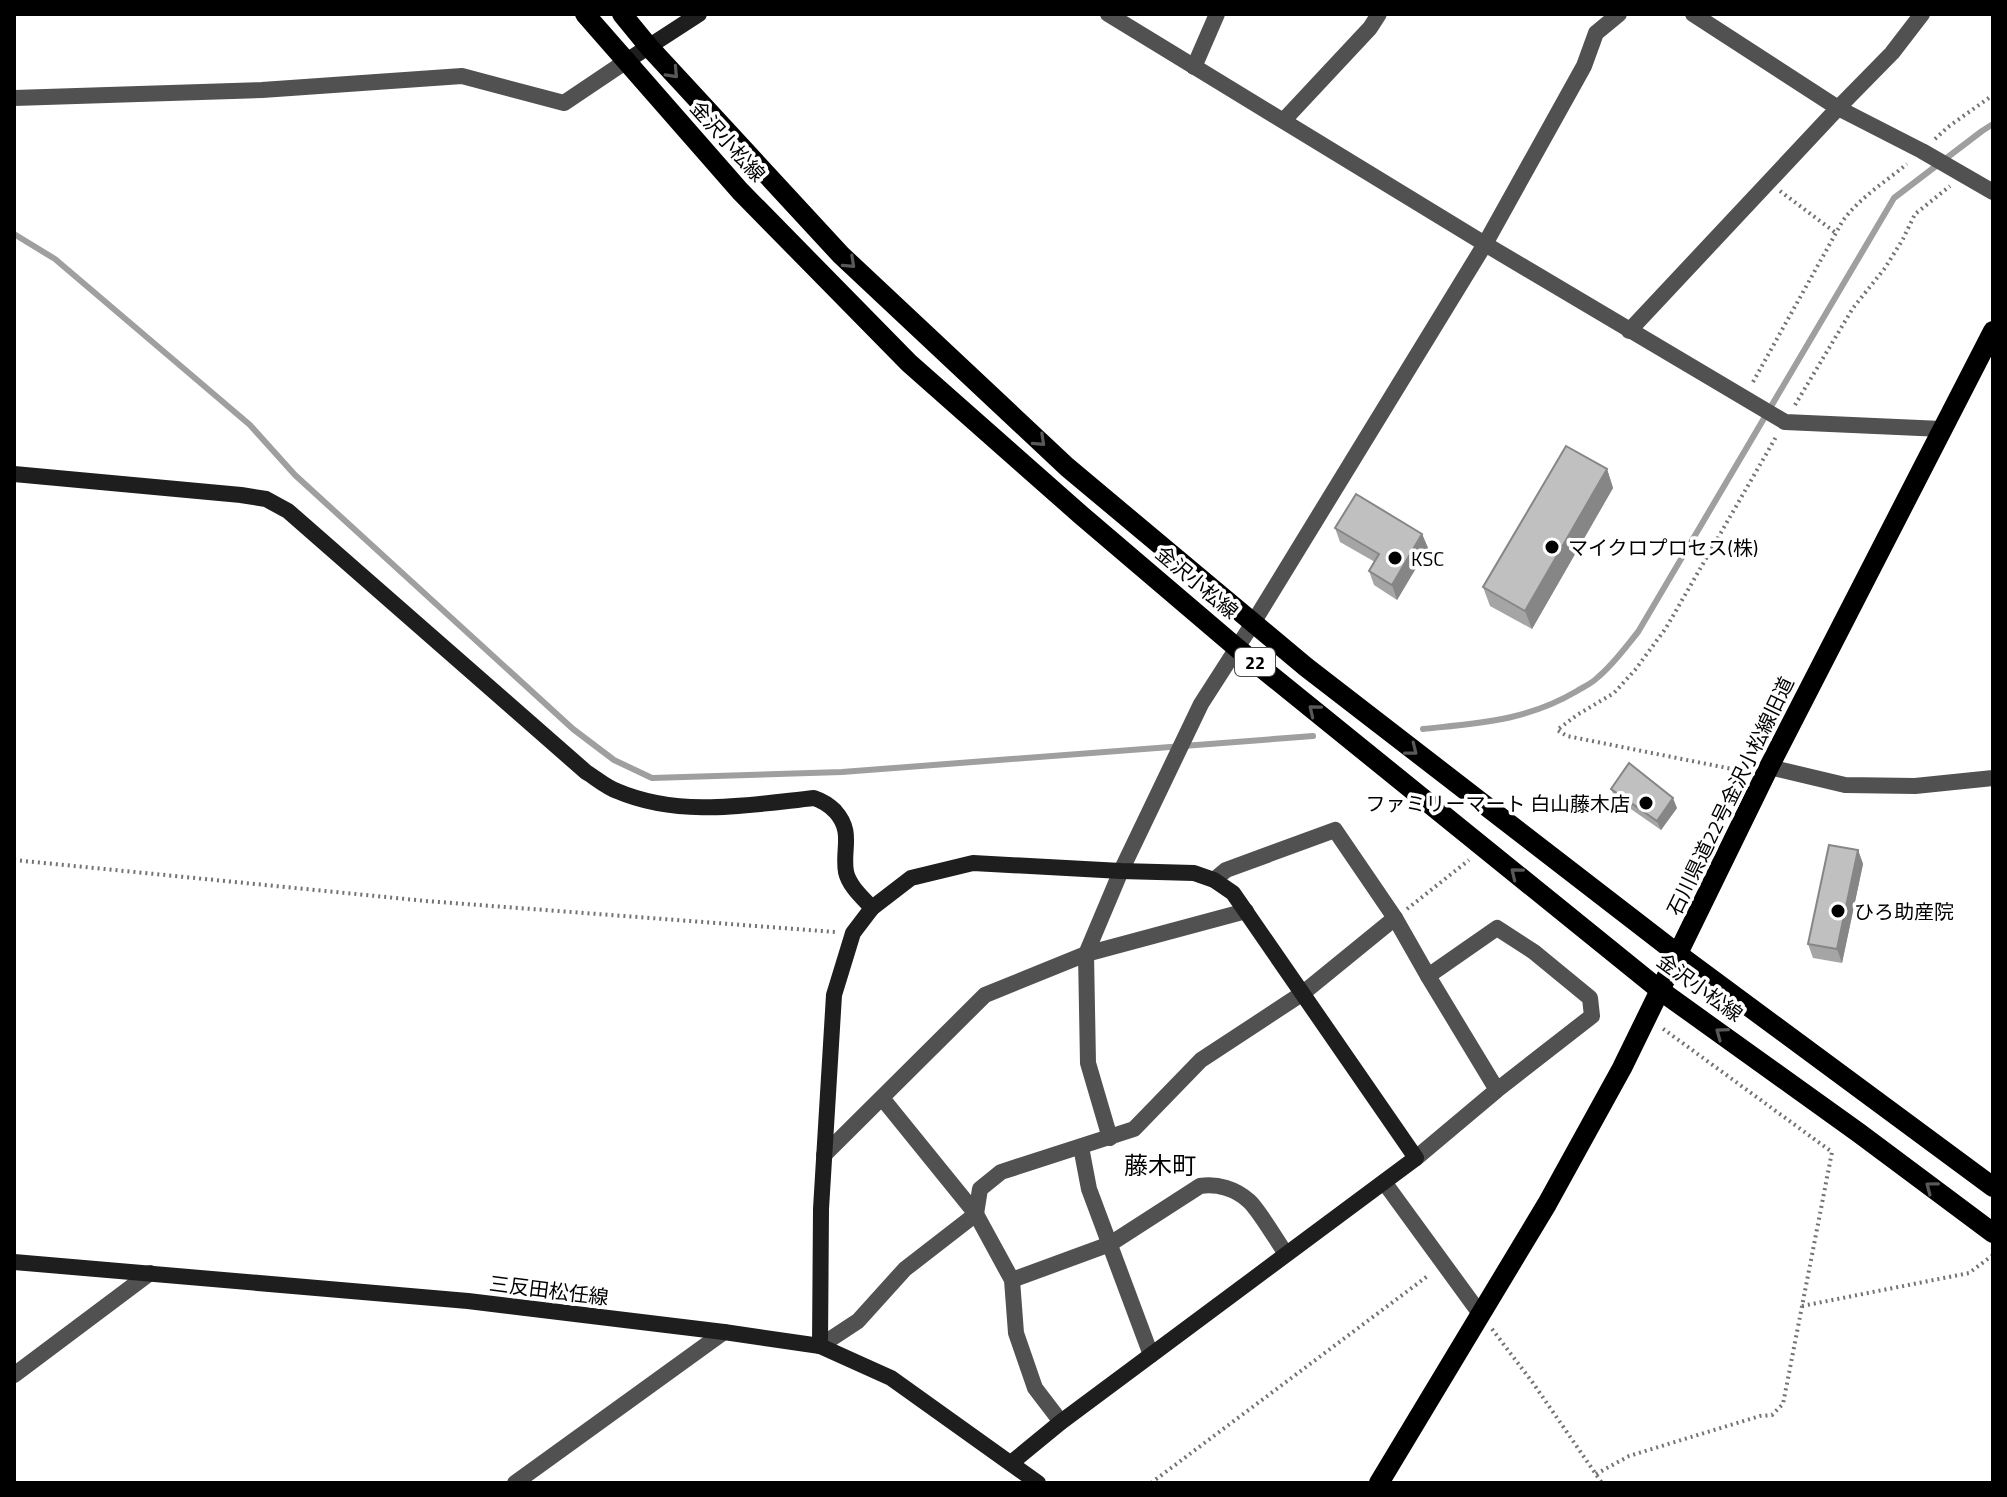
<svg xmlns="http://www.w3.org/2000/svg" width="2007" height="1497" font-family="'Titillium Web','Noto Sans JP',sans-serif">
	<rect width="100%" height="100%" fill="#fff"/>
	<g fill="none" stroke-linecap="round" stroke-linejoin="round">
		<g stroke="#9f9f9f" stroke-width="6">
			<path d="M14,234l41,25 195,166 45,50 278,254 41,31 38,18 190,-6 471,-36"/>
			<path d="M1423,729c57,-6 103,-8 154,-38 6,-4 14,-7 20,-13 16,-13 28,-30 41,-46l256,-434 88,-67 11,-7"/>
		</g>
		<g stroke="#737373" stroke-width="4" stroke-dasharray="2 4" stroke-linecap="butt">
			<path d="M1935,139l13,-12 45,-32"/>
			<path d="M1780,191l56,42"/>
			<path d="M1753,382l89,-160c16,-23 43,-40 65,-58"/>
			<path d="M1795,405l58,-97 32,-40 18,-29 12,-25 35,-28"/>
			<path d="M1747,772l-180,-36 -10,-6 20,-15 37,-22 21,-23 31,-42 110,-191"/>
			<path d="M14,860l412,41 409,31"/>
			<path d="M1407,909l62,-49"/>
			<path d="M1802,1306l167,-33 24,-18"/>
			<path d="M1492,1329l41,54 69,100"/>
			<path d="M1596,1474l33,-18 131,-40 12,-1 11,-11 49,-252 -170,-124"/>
			<path d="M1151,1483l278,-208"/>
		</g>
		<g stroke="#515151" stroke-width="16">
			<path d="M1108,14l377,230 300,178 157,7"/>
			<path d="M1693,14l145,94 84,43 71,41"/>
			<path d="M1194,67l23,-53"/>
			<path d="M14,98l248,-8 200,-14 102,27 61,-41"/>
			<path d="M1284,120l86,-92 9,-14"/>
			<path d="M1629,331l209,-223 54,-55 30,-39"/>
			<path d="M1769,767l76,18 70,1 78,-8"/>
			<path d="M1214,880l12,-10 109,-40 60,88 33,58"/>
			<path d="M882,1098l94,116 36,66 4,53 19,55 26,34"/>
			<path d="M1110,1138l-22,-75 -2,-109 35,-83 80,-167 52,-81 232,-379 99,-178 12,-33 23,-19"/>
			<path d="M1081,1147l8,42 62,166"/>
			<path d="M824,1155l161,-160 101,-41 160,-43"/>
			<path d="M1416,1158l81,-68 95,-74 -2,-18 -56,-46 -37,-24 -69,48 69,114"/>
			<path d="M1384,1182l97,133"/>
			<path d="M1012,1280l98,-36 90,-58c17,-3 36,3 49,15 10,9 28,40 37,53"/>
			<path d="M820,1346l38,-25 47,-52 71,-55 4,-25 21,-17 133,-43 67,-69 102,-67 92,-75"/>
			<path d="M14,1375l136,-102"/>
			<path d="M515,1483l209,-151"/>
		</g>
		<g stroke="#1e1e1e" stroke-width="16">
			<path d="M625,62l74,-48"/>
			<path d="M14,474l227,21 25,4 22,12 298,261c10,6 20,15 31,19 63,27 132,14 197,7 9,3 14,6 21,13 19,21 7,38 11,61 3,14 17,26 26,36"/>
			<path d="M14,1262l454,39 256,31 96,14 71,32 147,105"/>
			<path d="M820,1346l1,-137 13,-214 19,-62 19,-25 39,-30 62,-15 148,8 73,2 20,7 19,13 183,265 -355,264 -50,41"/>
		</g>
		<g stroke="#000" stroke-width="20">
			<path d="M585,14l155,177 169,172 172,152 156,133 424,343 198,142 134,100"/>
			<path d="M622,14l27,33 192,208 226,212 239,200 373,288 314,232"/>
			<path d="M1379,1483l168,-279 75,-136 147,-301 224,-436"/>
		</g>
	</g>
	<g fill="#a5a5a5">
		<path d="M1607,469l6,19 -81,141 -42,-23 -7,-19z"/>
		<path d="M1335,528l87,6 6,14 -31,52 -23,-15 -5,-14 6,-9 -35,-20z"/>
		<path d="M1611,789l66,19 -16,22 -46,-32z"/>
		<path d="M1858,850l5,14 -21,99 -29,-5 -5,-14z"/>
	</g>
	<g fill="#868686">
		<path d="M1607,469l6,19 -81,141 -7,-18z"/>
		<path d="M1422,534l6,14 -31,52 -5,-15z"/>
		<path d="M1673,798l4,10 -16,22 -4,-9z"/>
		<path d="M1858,850l5,14 -21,99 -5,-14z"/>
	</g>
	<g fill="#c0c0c0" stroke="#868686" stroke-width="2">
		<path d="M1566,446l41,23 -82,142 -42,-24z"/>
		<path d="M1356,494l66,40 -30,51 -23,-14 10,-17 -44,-26z"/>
		<path d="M1629,763l44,35 -16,23 -46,-32z"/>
		<path d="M1829,845l29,5 -21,99 -29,-5z"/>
	</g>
	<defs><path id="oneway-chevron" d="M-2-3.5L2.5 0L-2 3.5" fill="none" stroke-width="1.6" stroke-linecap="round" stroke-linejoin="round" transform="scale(2)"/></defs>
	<g stroke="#595959">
		<use href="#oneway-chevron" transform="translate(673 73) rotate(47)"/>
		<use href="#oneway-chevron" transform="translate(850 263) rotate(43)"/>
		<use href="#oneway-chevron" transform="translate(1040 441) rotate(43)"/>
		<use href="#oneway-chevron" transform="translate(1314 710) rotate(-141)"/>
		<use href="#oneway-chevron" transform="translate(1412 750) rotate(38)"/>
		<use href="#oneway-chevron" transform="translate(1516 873) rotate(-141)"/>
		<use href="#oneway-chevron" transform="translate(1721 1033) rotate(-144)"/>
		<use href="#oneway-chevron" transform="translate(1931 1187) rotate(-143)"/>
	</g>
	<g fill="#000" stroke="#fff" stroke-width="3">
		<circle cx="1552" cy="547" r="8"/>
		<circle cx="1395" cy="558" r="8"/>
		<circle cx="1646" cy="803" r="8"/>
		<circle cx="1838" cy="911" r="8"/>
	</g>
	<g text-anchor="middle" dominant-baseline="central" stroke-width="7" stroke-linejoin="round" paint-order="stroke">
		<rect fill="#fff" stroke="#4c4c4c" stroke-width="2" x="1235" y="648" width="40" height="28" rx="6"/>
		<g font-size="18" font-weight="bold" fill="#000">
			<text x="1255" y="662">22</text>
		</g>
		<g font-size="20" fill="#000" stroke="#fff">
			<text transform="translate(728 141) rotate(48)">金沢小松線</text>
			<text transform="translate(1197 582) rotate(40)">金沢小松線</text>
			<text transform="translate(1730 796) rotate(-64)">石川県道22号金沢小松線旧道</text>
			<text transform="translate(1700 987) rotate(36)">金沢小松線</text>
			<text transform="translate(549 1290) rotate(7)">三反田松任線</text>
		</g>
		<g font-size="20" fill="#000" stroke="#fff" text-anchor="start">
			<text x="1568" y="547">マイクロプロセス(株)</text>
			<text x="1411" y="558">KSC</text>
			<text x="1630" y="803" text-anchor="end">ファミリーマート 白山藤木店</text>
			<text x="1854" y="911">ひろ助産院</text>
		</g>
		<g font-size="24" fill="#000" stroke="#fff">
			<text x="1160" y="1165">藤木町</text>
		</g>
	</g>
	<rect width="2007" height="1497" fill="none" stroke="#000000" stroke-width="32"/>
</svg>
